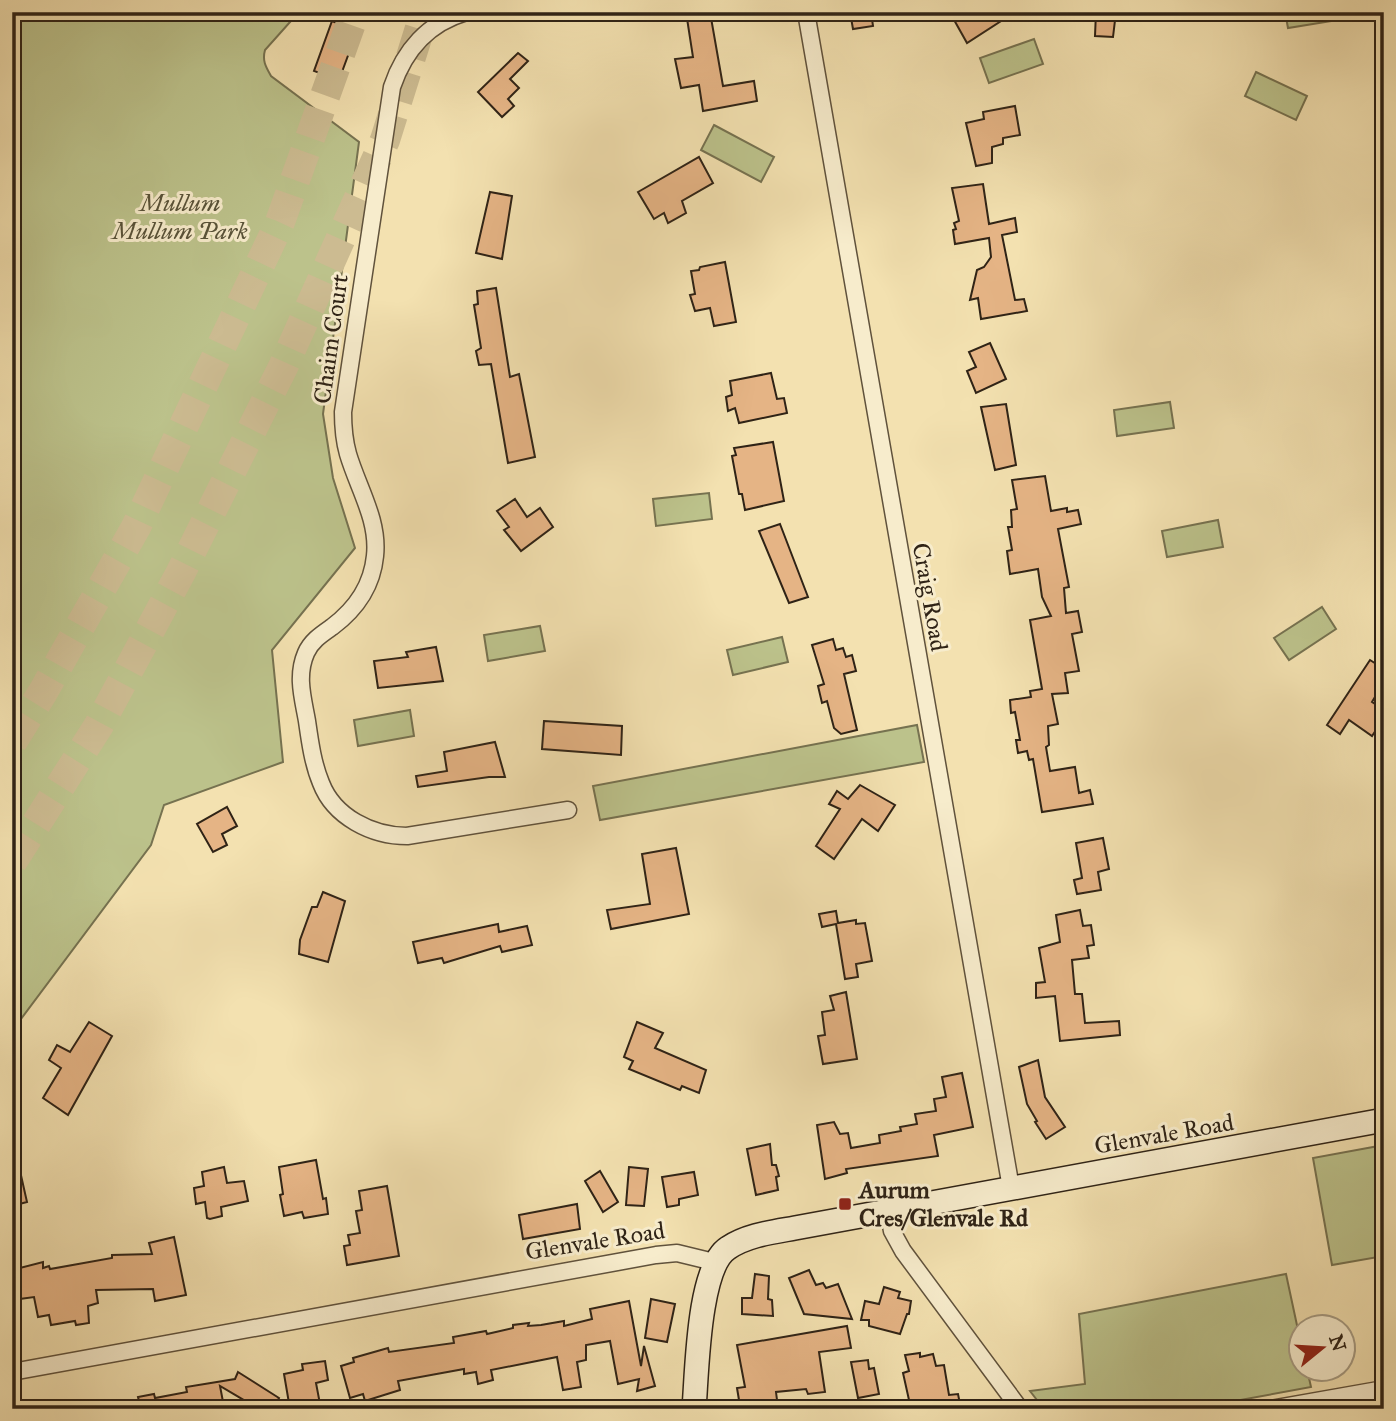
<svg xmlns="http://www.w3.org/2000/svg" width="1396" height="1421" font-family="'IM FELL Great Primer',serif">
	<rect width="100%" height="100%" fill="#f3e1b0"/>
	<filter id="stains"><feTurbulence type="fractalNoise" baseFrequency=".00286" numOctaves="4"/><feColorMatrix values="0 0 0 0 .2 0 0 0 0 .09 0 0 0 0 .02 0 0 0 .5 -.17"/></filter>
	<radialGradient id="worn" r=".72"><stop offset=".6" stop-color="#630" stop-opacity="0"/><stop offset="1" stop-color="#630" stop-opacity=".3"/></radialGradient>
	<g fill="#bcc28b" stroke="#767250" stroke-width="2">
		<path d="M12,12h287l-34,38c-3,11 1,17 6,26l88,66 -36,272 10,64 22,70 -83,102 11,112 -119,43 -13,40 -139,186z"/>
		<path d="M1285,12h58l1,7 -56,9z"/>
		<path d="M1034,39l9,25 -54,19 -9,-25z"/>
		<path d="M1256,72l51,24 -11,24 -51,-24z"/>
		<path d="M714,125l60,32 -13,25 -60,-32z"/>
		<path d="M1170,402l4,26 -57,8 -3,-26z"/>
		<path d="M709,493l3,26 -56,7 -3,-27z"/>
		<path d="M1218,520l5,27 -56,10 -5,-26z"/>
		<path d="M1322,607l14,22 -47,31 -15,-22z"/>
		<path d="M540,626l5,25 -57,10 -4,-26z"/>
		<path d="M782,637l6,25 -55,13 -6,-25z"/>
		<path d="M410,710l4,26 -56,10 -4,-26z"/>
		<path d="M917,725l7,37 -324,58 -7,-34z"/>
		<path d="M1384,1145v111l-52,9 -19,-107z"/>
		<path d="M1286,1274l15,70 1,24 5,1 4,18 -120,22h-147l-14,-18 55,-7 -6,-70z"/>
	</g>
	<g fill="#e5b485" stroke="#2f2316" stroke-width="2">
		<path d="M686,12h24l13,74 31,-5 3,20 -54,10 -4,-26 -18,3 -6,-29 18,-2z"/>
		<path d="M850,12h21l2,14 -20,3z"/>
		<path d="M962,12h53l-48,31 -14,-25z"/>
		<path d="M1096,12h20l-3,25 -18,-1z"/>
		<path d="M332,21l25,10 -18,49 -25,-9z"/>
		<path d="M518,53l10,8 -18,18 9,9 -11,11 6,7 -12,11 -24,-25z"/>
		<path d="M1015,106l5,29 -17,3v6l-11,3v16l-16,3 -10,-43 18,-4 -1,-7z"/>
		<path d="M699,157l14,26 -31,18 4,12 -18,10 -4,-10 -10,6 -16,-27z"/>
		<path d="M983,184l6,40 26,-6 2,14 -15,3 13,65 9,-1 3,12 -46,8 -3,-21 -8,2 7,-30 7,-3 7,-10 -2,-19 -34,6 -2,-14 3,-1 -2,-6 5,-2 -7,-33z"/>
		<path d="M490,192l22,4 -10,63 -26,-6z"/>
		<path d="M725,262l11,60 -22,4 -4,-18 -15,3 -5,-16 5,-1 -4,-23 8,-1 1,-3z"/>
		<path d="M496,288l14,89 9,-3 16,83 -27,6 -17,-99 -12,1 -3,-14 5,-3 -7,-43 4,-1 -1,-13z"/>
		<path d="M990,343l16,36 -30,14 -9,-22 9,-4 -7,-15z"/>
		<path d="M771,373l6,26 7,-1 3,15 -48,10 -4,-15 -7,3 -2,-14 6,-2 -2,-14z"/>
		<path d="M1006,404l10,61 -21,5 -14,-63z"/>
		<path d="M773,442l11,59 -39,9 -3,-16h-3l-7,-38 4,-1 -2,-7z"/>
		<path d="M1045,476l6,35 16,-3v4l11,-2 3,14 -23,5 11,58 -5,1 2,25 12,-2 4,21 -10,2 7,37 -14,2 3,20 -16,1 6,30 -10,2 1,19 -3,2 4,24 25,-4 4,26 11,-3 3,14 -51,8 -9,-53 -4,1 -2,-9 -9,2 -2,-13h4l-5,-28 -4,1 -1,-13 21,-3 -1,-6 12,-2 -12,-69 21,-4 -9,-19 -4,-28 -28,5 -3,-23 5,-1 -4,-23h4l-1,-17 6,-1 -5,-29z"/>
		<path d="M515,499l12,18 13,-9 13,19 -32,24 -17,-21 5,-3 -12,-16z"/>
		<path d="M780,524l28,73 -19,6 -30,-72z"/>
		<path d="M833,639l3,11 7,-2 3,9 6,-2 4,16 -12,3 13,56 -16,4 -7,-6 -7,-27 -5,2 -4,-17 6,-2 -12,-39z"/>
		<path d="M436,647l7,34 -65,7 -4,-27 34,-4 -2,-5z"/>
		<path d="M1370,660l14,9 -8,15 5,3 -9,15 12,8v8l-12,18 -23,-16 -9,14 -13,-9z"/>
		<path d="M544,721l78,5 -1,29 -79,-6z"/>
		<path d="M495,742l10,35h-16l-71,10 -2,-11 31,-5 -3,-19z"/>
		<path d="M860,785l35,20 -17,26 -16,-12 -28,40 -18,-13 24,-37 -11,-5 8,-13 11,8z"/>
		<path d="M227,807l10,19 -15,8 5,11 -14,7 -16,-28z"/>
		<path d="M1103,838l6,31 -11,3 3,18 -24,4 -3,-14 8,-2 -6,-35z"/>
		<path d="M676,848l13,66 -78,15 -4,-19 43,-6 -8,-50z"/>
		<path d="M323,892l22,9 -17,61 -29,-8 1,-14 12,-33h5z"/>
		<path d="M1080,910l3,16 8,-1 3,20 -7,1 2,12 -17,2 3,34h7l3,29 34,-2 1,14 -60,6 -5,-45 -19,2v-15l9,-1 -6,-34 21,-6 -4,-27z"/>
		<path d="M836,911l2,12 18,-3v4l9,-1 7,38 -16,3 2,13 -13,2 -9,-55 -14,3 -3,-13z"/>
		<path d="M498,924l1,8 28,-6 5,19 -30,7 -2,-6 -56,17 -2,-5 -24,5 -5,-21z"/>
		<path d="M846,992l11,67 -34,5 -5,-28 7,-1 -3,-23 12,-2 -4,-14z"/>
		<path d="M89,1022l23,14 -44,79 -25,-17 18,-30 -12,-8 8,-15 13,7z"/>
		<path d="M637,1022l26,11 -8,15 51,22 -7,23 -17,-7 -2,4 -51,-21 4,-8 -9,-4z"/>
		<path d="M1038,1060l7,37 20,30 -19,12 -11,-17 2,-1 -10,-17 -8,-37z"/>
		<path d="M962,1073l11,54 -39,8 4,21 -92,13 1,4 -22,6 -8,-54 17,-3 6,12 8,-1 3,15 29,-5 -1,-8 22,-4 -1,-4 17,-3 -2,-10 21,-3 -2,-12 12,-2 -4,-20z"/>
		<path d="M770,1144l2,21h4l3,11 -3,1 2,13 -22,5 -9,-46z"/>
		<path d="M316,1160l7,39 3,-1 2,16 -24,4 -2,-6 -18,4 -4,-21 3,-1 -4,-27z"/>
		<path d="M12,1162h6l9,40 -15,4z"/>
		<path d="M224,1167l3,16 17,-2 4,20 -27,6 1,9 -12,3 -3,-1 -2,-16 -9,2 -2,-16 10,-2 -2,-14z"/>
		<path d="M629,1167l19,2 -4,37 -18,-1z"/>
		<path d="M600,1171l18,31 -15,10 -18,-31z"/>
		<path d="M694,1172l4,23 -19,4v6l-12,2 -5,-30z"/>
		<path d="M387,1186l12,70 -52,9 -3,-19 6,-1 -2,-10 12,-2 -4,-22 6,-1 -3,-19z"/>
		<path d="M577,1204l3,25 -57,10 -4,-24z"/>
		<path d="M174,1237l12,58 -31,6 -2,-12 -57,1 2,13 -10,3 1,17 -13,2 -1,-4 -24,4 -2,-10 -11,2 -4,-20 -22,3v-30l31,-8v6l6,-2 1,3 62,-11v-3l40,-1 -3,-11z"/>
		<path d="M809,1270l7,15 7,-2 3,5 12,-4 14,35 -48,-5 -15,-36z"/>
		<path d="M755,1274l14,2 -1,23 4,1 1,16 -31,-2v-16h10z"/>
		<path d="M884,1287l16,5 -2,6 13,3 -2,13h-2l-7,20 -31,-8v-6h-8l4,-19 14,3z"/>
		<path d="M651,1299l24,5 -8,38 -22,-4z"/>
		<path d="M629,1301l12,65 3,-20 11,40 -18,5 2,-12 -21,5 -8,-43 -24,4v15l-9,2 4,25 -18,3 -6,-33 -66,13 2,10 -15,4 -2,-12 -12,2v-5l-66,12 2,9 -35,11 -2,-7 -13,4 -9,-32 13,-4 -1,-4 35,-10 1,4 65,-9 -1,-6 33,-6 1,3 26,-6v-3l16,-2 -1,3 13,-1 23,-4v5l28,-7 -2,-10z"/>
		<path d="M847,1326l4,22 -32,4 6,40 -17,2 -2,-5 -30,3 1,8 -37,6 -3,-18 8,-1 -8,-42z"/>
		<path d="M920,1353v4l13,-3 3,12 8,-1 5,30 9,-1 3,15h-50l-8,-36 6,-2 -4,-16z"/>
		<path d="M868,1360l1,9 5,-1 5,26 -21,4 -7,-36z"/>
		<path d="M325,1361l3,19 -12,3 4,21 -13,5h-17l-6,-35 19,-4 -1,-6z"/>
		<path d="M238,1372l41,26 -6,11h-14l-39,-23 4,21 -92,2v-7l7,-1 -1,-4 16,-3 1,4 32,-6 -1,-5 49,-8z"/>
	</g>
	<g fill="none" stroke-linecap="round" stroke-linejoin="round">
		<g stroke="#ccbb91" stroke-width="30" stroke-dasharray="30 15" stroke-linecap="butt">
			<path d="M12,742l31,-50 93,-165 144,-305 75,-210"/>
			<path d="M12,862l87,-137 81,-151 103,-207 102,-227 40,-128"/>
		</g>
		<g stroke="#60523c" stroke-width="19">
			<g id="street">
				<path d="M466,12c-38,11 -62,39 -74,75l-49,325c0,14 1,28 5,42 10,34 31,66 27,102 -3,31 -19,53 -43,71 -10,7 -21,14 -26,26 -10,23 -3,45 1,68 3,21 6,43 14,62 13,34 51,53 86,53l161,-26"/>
				<path d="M806,12l205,1176"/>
				<path d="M1384,421v29"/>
				<path d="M888,1210l4,21 11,20 117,158"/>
				<path d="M12,1372l644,-117 21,-2 37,9"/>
				<path d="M1271,1409l113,-20"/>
			</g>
		</g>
		<g stroke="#2f2316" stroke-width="26">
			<path id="secondary" d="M694,1409c3,-36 4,-142 34,-161 19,-13 45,-16 67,-20l589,-108"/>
		</g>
		<use href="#street" stroke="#f7eccc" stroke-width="16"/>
		<use href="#secondary" stroke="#f7eccc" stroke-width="23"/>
	</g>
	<rect fill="#8f2418" stroke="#f7eccc" stroke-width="2.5" x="838" y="1197" width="14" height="14" rx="3.5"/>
	<g text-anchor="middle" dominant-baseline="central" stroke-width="6" stroke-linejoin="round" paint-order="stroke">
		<g font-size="24" font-style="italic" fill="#595339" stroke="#f7eccc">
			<text x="180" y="203">Mullum<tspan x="180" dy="28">Mullum Park</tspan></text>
		</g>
		<g font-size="24" fill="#2f2316" stroke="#f7eccc">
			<text transform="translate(331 339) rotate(-82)">Chaim Court</text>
			<text transform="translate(930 597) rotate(80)">Craig Road</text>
			<text transform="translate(1164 1134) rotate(-10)">Glenvale Road</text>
			<text transform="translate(595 1241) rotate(-9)">Glenvale Road</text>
		</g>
		<g font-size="24" font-weight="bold" fill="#2f2316" stroke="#f7eccc" text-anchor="start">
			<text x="859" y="1190">Aurum<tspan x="859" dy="28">Cres/Glenvale Rd</tspan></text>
		</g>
	</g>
	<rect width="1396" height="1421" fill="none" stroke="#f3e1b0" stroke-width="42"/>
	<rect x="14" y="14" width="1368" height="1393" fill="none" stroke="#2f2316" stroke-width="3.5"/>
	<rect x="21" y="21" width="1354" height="1379" fill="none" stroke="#2f2316" stroke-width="2"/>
	<g transform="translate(1322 1348) rotate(72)"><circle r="33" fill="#f7eccc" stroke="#a79c83" stroke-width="2"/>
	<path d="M0-5L12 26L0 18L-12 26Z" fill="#8f2418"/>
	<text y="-10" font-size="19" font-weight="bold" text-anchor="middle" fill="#2f2316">N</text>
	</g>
	<rect width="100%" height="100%" filter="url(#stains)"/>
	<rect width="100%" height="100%" fill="url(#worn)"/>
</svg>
